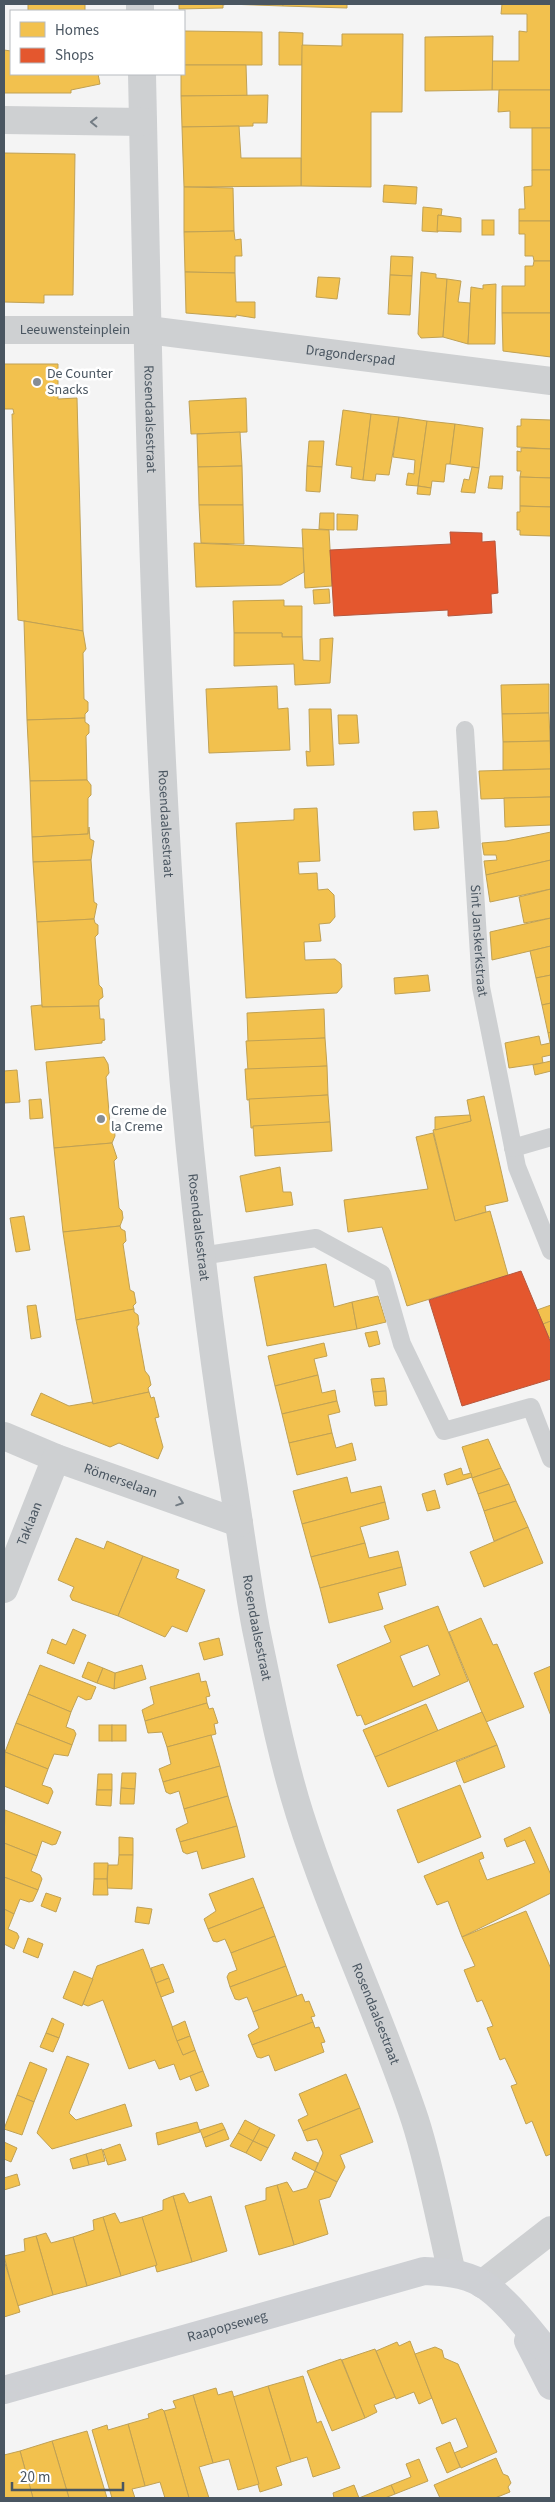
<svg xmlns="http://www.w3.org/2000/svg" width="555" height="2502" font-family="'Source Sans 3',sans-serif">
	<rect width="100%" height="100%" fill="#f4f4f4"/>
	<g fill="#f2c14e" stroke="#c0a154" fill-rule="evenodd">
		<rect x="28" y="4" width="57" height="7"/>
		<path d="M179,4h48l-4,1v3l-44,1z"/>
		<path d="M227,4h56v2z"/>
		<path d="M283,4h64v4l-64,-2z"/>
		<path d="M502,4h49v86h-59v-29h27v-30l8,1v-18h-26z"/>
		<path d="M184,31l78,1v33h-78z"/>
		<path d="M279,32l24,1 -1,32h-23z"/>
		<path d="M342,34h61l-1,78h-31v75l-70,-1 1,-141 40,1z"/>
		<path d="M493,36l-1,54 -67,1v-54z"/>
		<path d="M4,50l7,1v23h87l2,10 -29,6v3h-67z"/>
		<path d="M184,65h62l1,31h-66v-22h3z"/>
		<path d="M499,90h52v38h-41v-17l-12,1z"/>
		<path d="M268,95l-1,28h-14v3l-71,1 -1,-31z"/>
		<path d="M239,126l2,32h60v28l-117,1 -2,-60z"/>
		<rect x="532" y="128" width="19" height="42"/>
		<path d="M4,153l71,1 -2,141h-29v8l-40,-1z"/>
		<path d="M532,170h19v51h-32v-12h6l-1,-22 8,-1z"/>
		<path d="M384,185l33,2 -1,17 -33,-2z"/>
		<path d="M184,187l49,1 1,43 -50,1z"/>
		<path d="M423,207l19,2 -1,7 -3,-1v17l-16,-1z"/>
		<path d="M438,215l23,3v14l-24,-1z"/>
		<rect x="482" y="220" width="12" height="15"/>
		<path d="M519,221h32v40h-17l-1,-5h-8v-22h-6z"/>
		<path d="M234,231l1,9 6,-1 1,17h-7v17l-50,-1 -1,-40z"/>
		<path d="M391,256l22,1 -1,19 -22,-1z"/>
		<path d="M534,261h17v52h-49v-27h23v-20h8z"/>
		<path d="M185,272l50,1 1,29h19v16l-19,-3v2l-50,-4z"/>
		<path d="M421,272l15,2v4l11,1 -4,58 -22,1 -3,-4z"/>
		<path d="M390,275l22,1 -2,39 -22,-1z"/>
		<path d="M318,277l22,1 -3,21 -21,-2z"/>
		<path d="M447,279l14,2 -3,21 12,1 -2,41 -25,-7z"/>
		<path d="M496,284l-1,60h-27l3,-57 12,2v-4z"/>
		<path d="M502,313h49v44l-48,-6z"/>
		<path d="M4,364h54v35l19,-1 6,233 -65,-11 -6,-206h2l-1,-5h-9z"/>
		<path d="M246,398l1,34 -56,2 -2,-33z"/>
		<path d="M343,410l28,4 -8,66 -12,-2 1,-11 -16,-2z"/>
		<path d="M371,414l28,3 -10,58 -13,-1 -1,7 -12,-1z"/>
		<path d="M399,417l28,4 -9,65 -12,-1 2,-12 6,1 1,-14 -22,-3z"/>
		<path d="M521,419l30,1v29l-34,-2v-21h4z"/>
		<path d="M427,421l28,3 -5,40h-4l-2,18 -12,-1 -1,7 -13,-2z"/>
		<path d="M455,424l28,4 -4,40 -29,-4z"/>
		<path d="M240,432l2,34 -44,1 -1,-33z"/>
		<path d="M309,441h15l-2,26 -15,-1z"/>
		<path d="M521,448l30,1v29l-31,-1 1,-6h-4v-20l4,1z"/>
		<path d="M242,466l1,39h-44l-1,-38z"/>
		<path d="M307,466l15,1 -2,25 -14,-1z"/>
		<path d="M472,467l7,1 -4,25 -14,-1 3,-13 5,1z"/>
		<path d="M490,476h13l-1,13 -14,-1z"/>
		<path d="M520,477l31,1v29l-31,-1z"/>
		<path d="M418,486l13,2 -1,7 -13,-1z"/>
		<path d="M199,505h44l1,39 -43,-1z"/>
		<path d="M520,506l31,1v29l-31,-1v-5h-3v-18h3z"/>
		<path d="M320,513h14v17l-15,-1z"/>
		<path d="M337,514l21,1 -1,15h-20z"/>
		<path d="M302,529l27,1 3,56 -27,2z"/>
		<path d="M194,543l109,5 1,24 -23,13 -85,2z"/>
		<path d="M329,589l1,14 -16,1 -1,-14z"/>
		<path d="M284,600v6h18v31h-20v-4h-48l-1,-32z"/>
		<path d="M24,621l59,10 3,18 -3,4 1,46 4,3v9l-3,3v4l-58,2z"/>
		<path d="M234,633h48v4h20l1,23 17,1v-22l13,-1 -3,45 -35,2 -1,-21 -60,2z"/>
		<path d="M549,684v29l-47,1 -1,-29z"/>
		<path d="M277,686l1,23 10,-1 2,42 -81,3 -3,-64z"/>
		<path d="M309,709h22l3,56 -27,1 -1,-15 4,1z"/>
		<path d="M549,713l1,28 -47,1 -1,-28z"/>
		<path d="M338,715h19l2,28 -20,1z"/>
		<path d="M85,718v4l4,3v8l-3,3 1,44 -57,1 -3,-61z"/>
		<path d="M550,741l1,28 -48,1v-28z"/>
		<path d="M551,769v28l-70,2 -2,-28z"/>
		<path d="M87,780l4,5v10l-3,3v36l-56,3 -2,-56z"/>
		<path d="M551,797v28l-46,2 -1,-29z"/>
		<path d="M317,808l3,53 -22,1 1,12 18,-1 1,17 10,-1 6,6 1,22 -5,6 -11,1 2,17 -17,1 1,18 30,-1 6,5 1,23 -5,6 -91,5 -10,-175 58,-3v-11z"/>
		<path d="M437,811l2,17 -25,2 -1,-18z"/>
		<path d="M89,827l1,12 4,2 -3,19 -58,2 -1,-25 56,-3z"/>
		<path d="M551,832v28l-65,15 -2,-14 13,-1 -1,-5h-12l-2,-12 24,-2z"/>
		<path d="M91,860l3,42 3,2 -3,15 -57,3 -4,-60z"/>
		<path d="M551,860v29l-61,13 -4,-27z"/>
		<path d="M551,889v29l-27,5 -5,-26z"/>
		<path d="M551,918v28l-59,14 -2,-28z"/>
		<path d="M94,919l1,4 3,2v9l-3,3 4,48 3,3 1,9 -4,3v6l-57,1 -5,-85z"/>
		<path d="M551,946v29l-15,3 -6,-27z"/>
		<path d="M428,975l2,16 -35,3 -1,-16z"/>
		<path d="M551,975v28l-9,2 -6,-27z"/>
		<path d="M551,1003v29l-3,1 -6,-28z"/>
		<path d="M42,1005v2l57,-1 1,13h4l1,21 -3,1v2l-67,7 -4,-44z"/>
		<path d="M324,1009l1,29 -77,4 -1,-29z"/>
		<path d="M551,1032v23l-9,2 1,6 -34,5 -4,-25 34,-7 2,9 9,-2 -2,-10z"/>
		<path d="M325,1038l2,28 -79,5 -2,-30z"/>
		<path d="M104,1057l4,7 1,9 -3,4 4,47 4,2 1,10 -3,7 -58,5 -8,-86z"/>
		<path d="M551,1061v10l-16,4 -2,-10z"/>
		<path d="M327,1066l1,29 -81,5 -2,-31z"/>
		<path d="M17,1070l3,32 -16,1v-32z"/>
		<path d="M328,1095l2,27 -79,6 -2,-29z"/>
		<path d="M484,1096l24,105 -23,5 1,6 -31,9 -22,-91 38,-9 -4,-21z"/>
		<path d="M41,1099l2,19 -13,1 -1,-19z"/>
		<path d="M470,1115l1,6 -36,9v-13z"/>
		<path d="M330,1122l2,29 -77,5 -2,-30z"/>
		<path d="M433,1133l22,88 35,-10 18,64 -101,31 -25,-79 -34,5 -4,-32 84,-11 -12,-52z"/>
		<path d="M112,1143l5,15 -3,3 5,47 3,3 1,7 -3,8 -57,6 -9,-84z"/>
		<path d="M280,1167l3,25h8l2,13 -47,7 -6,-36z"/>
		<path d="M24,1216l6,34 -14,2 -6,-34z"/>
		<path d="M120,1226l1,3 4,2 1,10 -3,3 7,46 4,2 2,11 -3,3 1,3 -58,11 -13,-88z"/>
		<path d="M326,1264l8,43 18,-5 5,27 -90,17 -13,-69z"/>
		<path d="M378,1296l8,26 -29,7 -5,-27z"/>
		<path d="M36,1305l5,32 -10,2 -4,-33z"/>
		<path d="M551,1305v16l-8,3 -6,-14z"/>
		<path d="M134,1309v3l4,3 1,9 -2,3 8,44 4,5 2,9 -3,3 1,4 -56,12 -17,-84z"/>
		<path d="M551,1321v16l-2,1 -6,-14z"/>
		<path d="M377,1331l3,13 -11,3 -4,-14z"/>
		<path d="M324,1343l3,13 -13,3 4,16 -43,11 -7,-30z"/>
		<path d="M318,1375l4,18 13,-3 2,11 -55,13 -7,-28z"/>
		<path d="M384,1378l2,13 -13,1 -2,-13z"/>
		<path d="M386,1391l1,14 -12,1 -2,-14z"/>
		<path d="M149,1392l2,6 3,-1 5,20 -4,1 8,29 -5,12 -39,-16 -9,4 -79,-32 10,-22 28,13 23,-4 1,2z"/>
		<path d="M337,1401l3,11 -12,3 4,18 -43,10 -7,-29z"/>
		<path d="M332,1433l4,15 16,-5 4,17 -59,15 -8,-32z"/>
		<path d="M488,1439l13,29 -29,10 -10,-31z"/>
		<path d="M461,1468l2,7 8,-2 1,4 -25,8 -3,-11z"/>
		<path d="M501,1468l8,16 -31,10 -6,-16z"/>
		<path d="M347,1477l4,16 30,-7 4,16 -83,22 -9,-33z"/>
		<path d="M509,1484l7,17 -32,10 -6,-17z"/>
		<path d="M435,1490l5,18 -13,3 -5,-17z"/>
		<path d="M516,1501l12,26 -34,14 -10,-30z"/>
		<path d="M385,1502l4,17 -29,8 5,16 -54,14 -9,-33z"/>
		<path d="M528,1527l15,36 -59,24 -14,-35z"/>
		<path d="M76,1538l28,11 3,-8 36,15 -25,60 -46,-16 -2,-4 4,-9 -16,-7z"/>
		<path d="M365,1543l4,15 29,-7 4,16 -82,21 -9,-31z"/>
		<path d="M143,1556l36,14 -3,8 29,12 -18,42 -15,-6 -7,11 -47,-21z"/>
		<path d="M402,1567l4,18 -28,8 5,16 -54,14 -9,-35z"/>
		<path d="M438,1606l30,75 -103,44 -4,-10 -4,1 -20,-51 54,-23 -7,-16zM428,1645l12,30 -27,12 -13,-31z"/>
		<path d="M481,1618l12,27 4,-1 27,63 -38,15 -37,-90z"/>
		<path d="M73,1629l13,6 -12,29 -27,-11 5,-14 14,6z"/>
		<path d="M219,1638l4,17 -19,5 -5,-17z"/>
		<path d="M88,1662l15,6 -6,15 -15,-6z"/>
		<path d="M40,1665l56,22 -5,12 -5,1 -8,-4 -7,16 -43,-18z"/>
		<path d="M142,1665l4,14 -32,10 1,-16z"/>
		<path d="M551,1666v50l-17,-43z"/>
		<path d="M103,1668l12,5 -1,16 -17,-6z"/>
		<path d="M199,1673l2,9 5,-1 4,15 -4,1 1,6 -62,18 -3,-11 12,-6 -4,-17z"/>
		<path d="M28,1694l43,18 -5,15 8,3 2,4 -4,11 -56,-22z"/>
		<path d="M207,1703l2,6 4,-1 5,15 -4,1 2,10 -49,13 -5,-15 -14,1 -3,-12z"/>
		<path d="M426,1704l12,27 -63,26 -12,-27z"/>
		<path d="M482,1712l15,33 -109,42 -13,-30z"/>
		<path d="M16,1723l56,22 -4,11 -14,-2 -6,15 -43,-17z"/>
		<rect x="99" y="1725" width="13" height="16"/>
		<rect x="112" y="1725" width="14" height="16"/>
		<path d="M211,1735l9,31 -57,16 -4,-13 12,-5 -4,-17z"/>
		<path d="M497,1745l8,22 -41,16 -8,-21z"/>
		<path d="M5,1752l43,17 -6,16 9,3 2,4 -5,12 -44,-18z"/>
		<path d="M220,1766l8,30 -44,13 -5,-18 -9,3 -4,-2 -3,-10z"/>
		<path d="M122,1773h14l-1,16 -14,-1z"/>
		<path d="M98,1774h14v16h-15z"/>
		<path d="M460,1785l21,52 -63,26 -21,-53z"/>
		<path d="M121,1788l14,1 -1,15h-14z"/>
		<path d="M97,1790h15l-1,16 -15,-1z"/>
		<path d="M228,1796l9,30 -57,16 -4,-13 12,-6 -4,-14z"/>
		<path d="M5,1810l56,22 -5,12 -4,1 -10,-4 -5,15 -33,-13z"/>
		<path d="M237,1826l8,31 -43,12 -5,-18 -10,3 -4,-2 -3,-10z"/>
		<path d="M530,1827l21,48v18l-89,44 -14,-36 -11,4 -13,-29 58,-24 2,6 -5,2 8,20 48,-17 -10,-23 -18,7 -3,-8z"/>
		<path d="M119,1837l14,1v17h-14z"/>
		<path d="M4,1843l33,13 -6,15 9,4 2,4 -4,11 -34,-13z"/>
		<path d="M119,1855h14l-1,34 -25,-1 1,-23h10z"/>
		<path d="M94,1863h14l-1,16h-13z"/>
		<path d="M4,1877l34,13 -5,11 -4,1 -9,-3 -6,15 -10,-5z"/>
		<path d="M253,1878l11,29 -56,22 -4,-10 12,-8 -7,-17z"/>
		<path d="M94,1879h13l1,16h-15z"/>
		<path d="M46,1893l15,5 -5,14 -15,-6z"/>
		<path d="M137,1907l15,2 -3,15 -14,-2z"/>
		<path d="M264,1907l11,29 -44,17 -6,-14 -8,3 -4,-1 -5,-12z"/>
		<path d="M4,1909l10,5 -6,15 9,4 2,4 -5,12 -10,-5z"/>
		<path d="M526,1911l25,58v185l-5,2 -14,-35 -6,3 -15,-38 6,-2 -12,-26 -5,2 -13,-32 6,-2 -11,-26 -5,2 -13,-32 11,-4 -13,-29z"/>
		<path d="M275,1936l11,30 -56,21 -3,-10 2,-4 8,-3 -6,-17z"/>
		<path d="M28,1938l15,6 -5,14 -15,-6z"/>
		<path d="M143,1949l40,106 12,-5 8,21 -23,9 -6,-16 -15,5 -4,-9 -26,9 -26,-69 -15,6 -5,-2 14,-38z"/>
		<path d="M163,1964l6,14 -13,5 -5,-15z"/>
		<path d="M286,1966l11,30 -44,16 -6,-15 -8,3 -4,-1 -5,-12z"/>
		<path d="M74,1971l19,8 -11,27 -19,-8z"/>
		<path d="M169,1978l5,14 -13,5 -5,-14z"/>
		<path d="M302,1994l3,8 4,-1 6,15 -4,1 2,5 -61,23 -4,-10 11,-7 -6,-16z"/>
		<path d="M52,2018l12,6 -5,14 -13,-5z"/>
		<path d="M185,2021l5,15 -13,5 -5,-14z"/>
		<path d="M313,2022l2,6 4,-1 6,15 -4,1 3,9 -49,19 -6,-16 -8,3 -4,-1 -5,-12z"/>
		<path d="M46,2033l13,5 -6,14 -13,-5z"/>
		<path d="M190,2036l5,14 -12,5 -6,-14z"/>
		<path d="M67,2056l22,8 -20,49 7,7 49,-16 7,22 -80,23 -15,-16z"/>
		<path d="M30,2062l17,7 -13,33 -17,-7z"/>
		<path d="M203,2071l6,15 -13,5 -6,-15z"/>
		<path d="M346,2074l14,34 -57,23 -5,-11 10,-5 -9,-21z"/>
		<path d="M17,2095l17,7 -12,33 -18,-6z"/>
		<path d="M360,2108l13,34 -33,13 5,12 -8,15 -22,-11 8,-18 -6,-14 -10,2 -4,-10z"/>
		<path d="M245,2120l15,8 -7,13 -15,-8z"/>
		<path d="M197,2122l3,10 -42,13 -2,-12z"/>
		<path d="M222,2123l3,6 -22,9 -3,-8z"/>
		<path d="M260,2128l15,7 -7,13 -15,-7z"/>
		<path d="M225,2129l4,10 -23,8 -3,-9z"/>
		<path d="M238,2133l15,8 -7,12 -16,-7z"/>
		<path d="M253,2141l15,7 -7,13 -15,-8z"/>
		<path d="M4,2142l13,6 -6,14 -7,-3z"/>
		<path d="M120,2144l6,16 -18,5 -5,-15z"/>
		<path d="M102,2149l3,12 -16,4 -3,-11z"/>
		<path d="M295,2152l23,11 -3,8 -23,-12z"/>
		<path d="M86,2154l3,11 -16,4 -3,-10z"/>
		<path d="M315,2171l22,11 -7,15 -11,3 9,34 -34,11 -17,-60 10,-3 6,10 14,-4z"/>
		<path d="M17,2174l3,11 -16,5v-12z"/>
		<path d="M277,2185l17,60 -35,10 -14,-49 21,-6v-12z"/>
		<path d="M184,2193l5,10 22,-7 16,55 -35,11 -19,-66z"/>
		<path d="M173,2196l19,66 -35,10 -15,-55 21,-7v-10z"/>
		<path d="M115,2213l5,10 22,-6 15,48 -36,11 -18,-59z"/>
		<path d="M103,2217l18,59 -34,10 -14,-49 21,-7 -1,-10z"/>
		<path d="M46,2233l5,10 22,-6 14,49 -34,9 -17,-59z"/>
		<path d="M36,2236l17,59 -36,11 -13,-50 21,-5 -1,-12z"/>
		<path d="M4,2260l16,52 -16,5z"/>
		<path d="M410,2341l22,57 -13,6 -5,-12 -18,7 -20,-48 21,-9 2,4z"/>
		<path d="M435,2347l7,3 2,8 14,6 39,88 -36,16 -7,-15 14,-6 -12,-29 -14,6 -27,-70z"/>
		<path d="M375,2349l20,48 -21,8 3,7 -12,6 -23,-58z"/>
		<path d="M341,2359l24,59 -33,13 -25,-60z"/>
		<path d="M303,2376l14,47 4,-2 19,47 -27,9 -6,-20 -16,5 -23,-76z"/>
		<path d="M268,2386l23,76 -15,5 6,18 -22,7 -27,-95z"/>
		<path d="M216,2388l2,7 14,-4 27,93 -21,6 -9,-31 -16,4 -20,-68z"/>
		<path d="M193,2395l20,68 -14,4 10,31h-20l-25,-87 12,-3 -3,-7z"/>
		<path d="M162,2409l2,2 25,87h-24l-5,-16 -15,4 -17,-62 21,-6 -1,-4z"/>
		<path d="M128,2424l17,62 -13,3 3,9h-23l-20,-68 15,-5 1,5z"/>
		<path d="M87,2431l20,67h-38l-17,-57z"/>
		<path d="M52,2441l17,57h-36l-13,-47z"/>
		<path d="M450,2442l10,25 -13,6 -11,-25z"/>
		<path d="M20,2451l13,47h-29v-43z"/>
		<path d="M496,2458l7,16 5,2 3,7 -3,4 2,5 -15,6h-55l-6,-13z"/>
		<path d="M419,2459l9,22 -33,13 -4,-9 20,-8 -5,-13z"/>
		<path d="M354,2485l5,13h-25l-1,-5z"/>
		<path d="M391,2485l4,9 -10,4h-26z"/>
	</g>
	<g fill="#e4572e" stroke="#b6573d">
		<path d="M450,532l32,1v9l13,-1 3,52 -7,1 1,19 -44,3v-6l-114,6 -4,-66 121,-6z"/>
		<path d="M521,1271l30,72v36l-89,27 -33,-106z"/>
	</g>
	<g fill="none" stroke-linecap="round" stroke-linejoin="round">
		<g stroke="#ced0d2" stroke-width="18">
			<path id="s1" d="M465,730l16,257 36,180 34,84"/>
			<path d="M513,1148l38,-11"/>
			<path d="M201,1256l115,-18 66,36 20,70 42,87 87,-24 20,52"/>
		</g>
		<g stroke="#ced0d2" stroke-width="28">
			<path d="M140,4v7"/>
			<path id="s2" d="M142,74c10,460 15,922 86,1378 10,59 17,119 28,177 13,62 25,126 44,186 33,104 81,202 115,305 16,50 25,102 37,153"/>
			<path d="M4,120l139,2"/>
			<path id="s3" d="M4,330h144l403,51"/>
			<path id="s4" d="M4,1436l52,22 183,65"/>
			<path id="s5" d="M4,1589l52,-131"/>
			<path d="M482,2284l69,-54"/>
		</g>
		<g stroke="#ced0d4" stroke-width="28">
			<path d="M528,2341l23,45"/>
			<path id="s6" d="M4,2390l420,-119c19,1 39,2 57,12 25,15 51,51 70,73"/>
		</g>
	</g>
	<defs><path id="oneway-chevron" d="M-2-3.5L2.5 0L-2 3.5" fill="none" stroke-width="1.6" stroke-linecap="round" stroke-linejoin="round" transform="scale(1.25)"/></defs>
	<g stroke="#727b83">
		<use href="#oneway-chevron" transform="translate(94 122) rotate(-179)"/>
		<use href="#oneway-chevron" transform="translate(180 1502) rotate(19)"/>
	</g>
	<g fill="#868d94" stroke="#fff" stroke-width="2">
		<circle cx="37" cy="382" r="5"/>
		<circle cx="101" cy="1119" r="5"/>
	</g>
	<g text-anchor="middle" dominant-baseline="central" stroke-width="5" stroke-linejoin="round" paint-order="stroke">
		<g font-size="14" fill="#4a5661" stroke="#fff">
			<text stroke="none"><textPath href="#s3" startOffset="71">Leeuwensteinplein</textPath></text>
			<text stroke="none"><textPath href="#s3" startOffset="348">Dragonderspad</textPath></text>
			<text stroke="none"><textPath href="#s2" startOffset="345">Rosendaalsestraat</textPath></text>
			<text stroke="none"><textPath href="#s2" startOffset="750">Rosendaalsestraat</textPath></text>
			<text stroke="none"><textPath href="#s1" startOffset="211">Sint Janskerkstraat</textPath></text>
			<text stroke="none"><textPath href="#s2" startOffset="1155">Rosendaalsestraat</textPath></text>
			<text stroke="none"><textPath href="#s4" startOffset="125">Römerselaan</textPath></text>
			<text stroke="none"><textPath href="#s5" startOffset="70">Taklaan</textPath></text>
			<text stroke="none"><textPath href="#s2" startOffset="1560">Rosendaalsestraat</textPath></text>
			<text stroke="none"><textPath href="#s2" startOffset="1965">Rosendaalsestraat</textPath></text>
			<text stroke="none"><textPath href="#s6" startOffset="232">Raapopseweg</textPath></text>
		</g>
		<g font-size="14" fill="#4a5661" stroke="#fff" text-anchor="start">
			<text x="47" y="374">De Counter<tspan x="47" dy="16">Snacks</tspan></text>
			<text x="111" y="1111">Creme de<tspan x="111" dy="16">la Creme</tspan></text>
		</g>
	</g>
	<rect width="555" height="2502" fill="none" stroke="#4a5661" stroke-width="10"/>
	<rect x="10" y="10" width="175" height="65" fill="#ffffff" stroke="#b7bbc0"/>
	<rect x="20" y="22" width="25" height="15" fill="#f2c14e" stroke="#b7bbc0"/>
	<text x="55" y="35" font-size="15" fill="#4a5661">Homes</text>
	<rect x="20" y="48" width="25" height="15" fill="#e4572e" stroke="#b7bbc0"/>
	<text x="55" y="60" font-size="15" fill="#4a5661">Shops</text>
	<path d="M12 2482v8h111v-8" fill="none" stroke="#4a5661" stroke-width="2.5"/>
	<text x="20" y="2482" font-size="15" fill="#4a5661" stroke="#ffffff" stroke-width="4" paint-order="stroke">20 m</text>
</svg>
